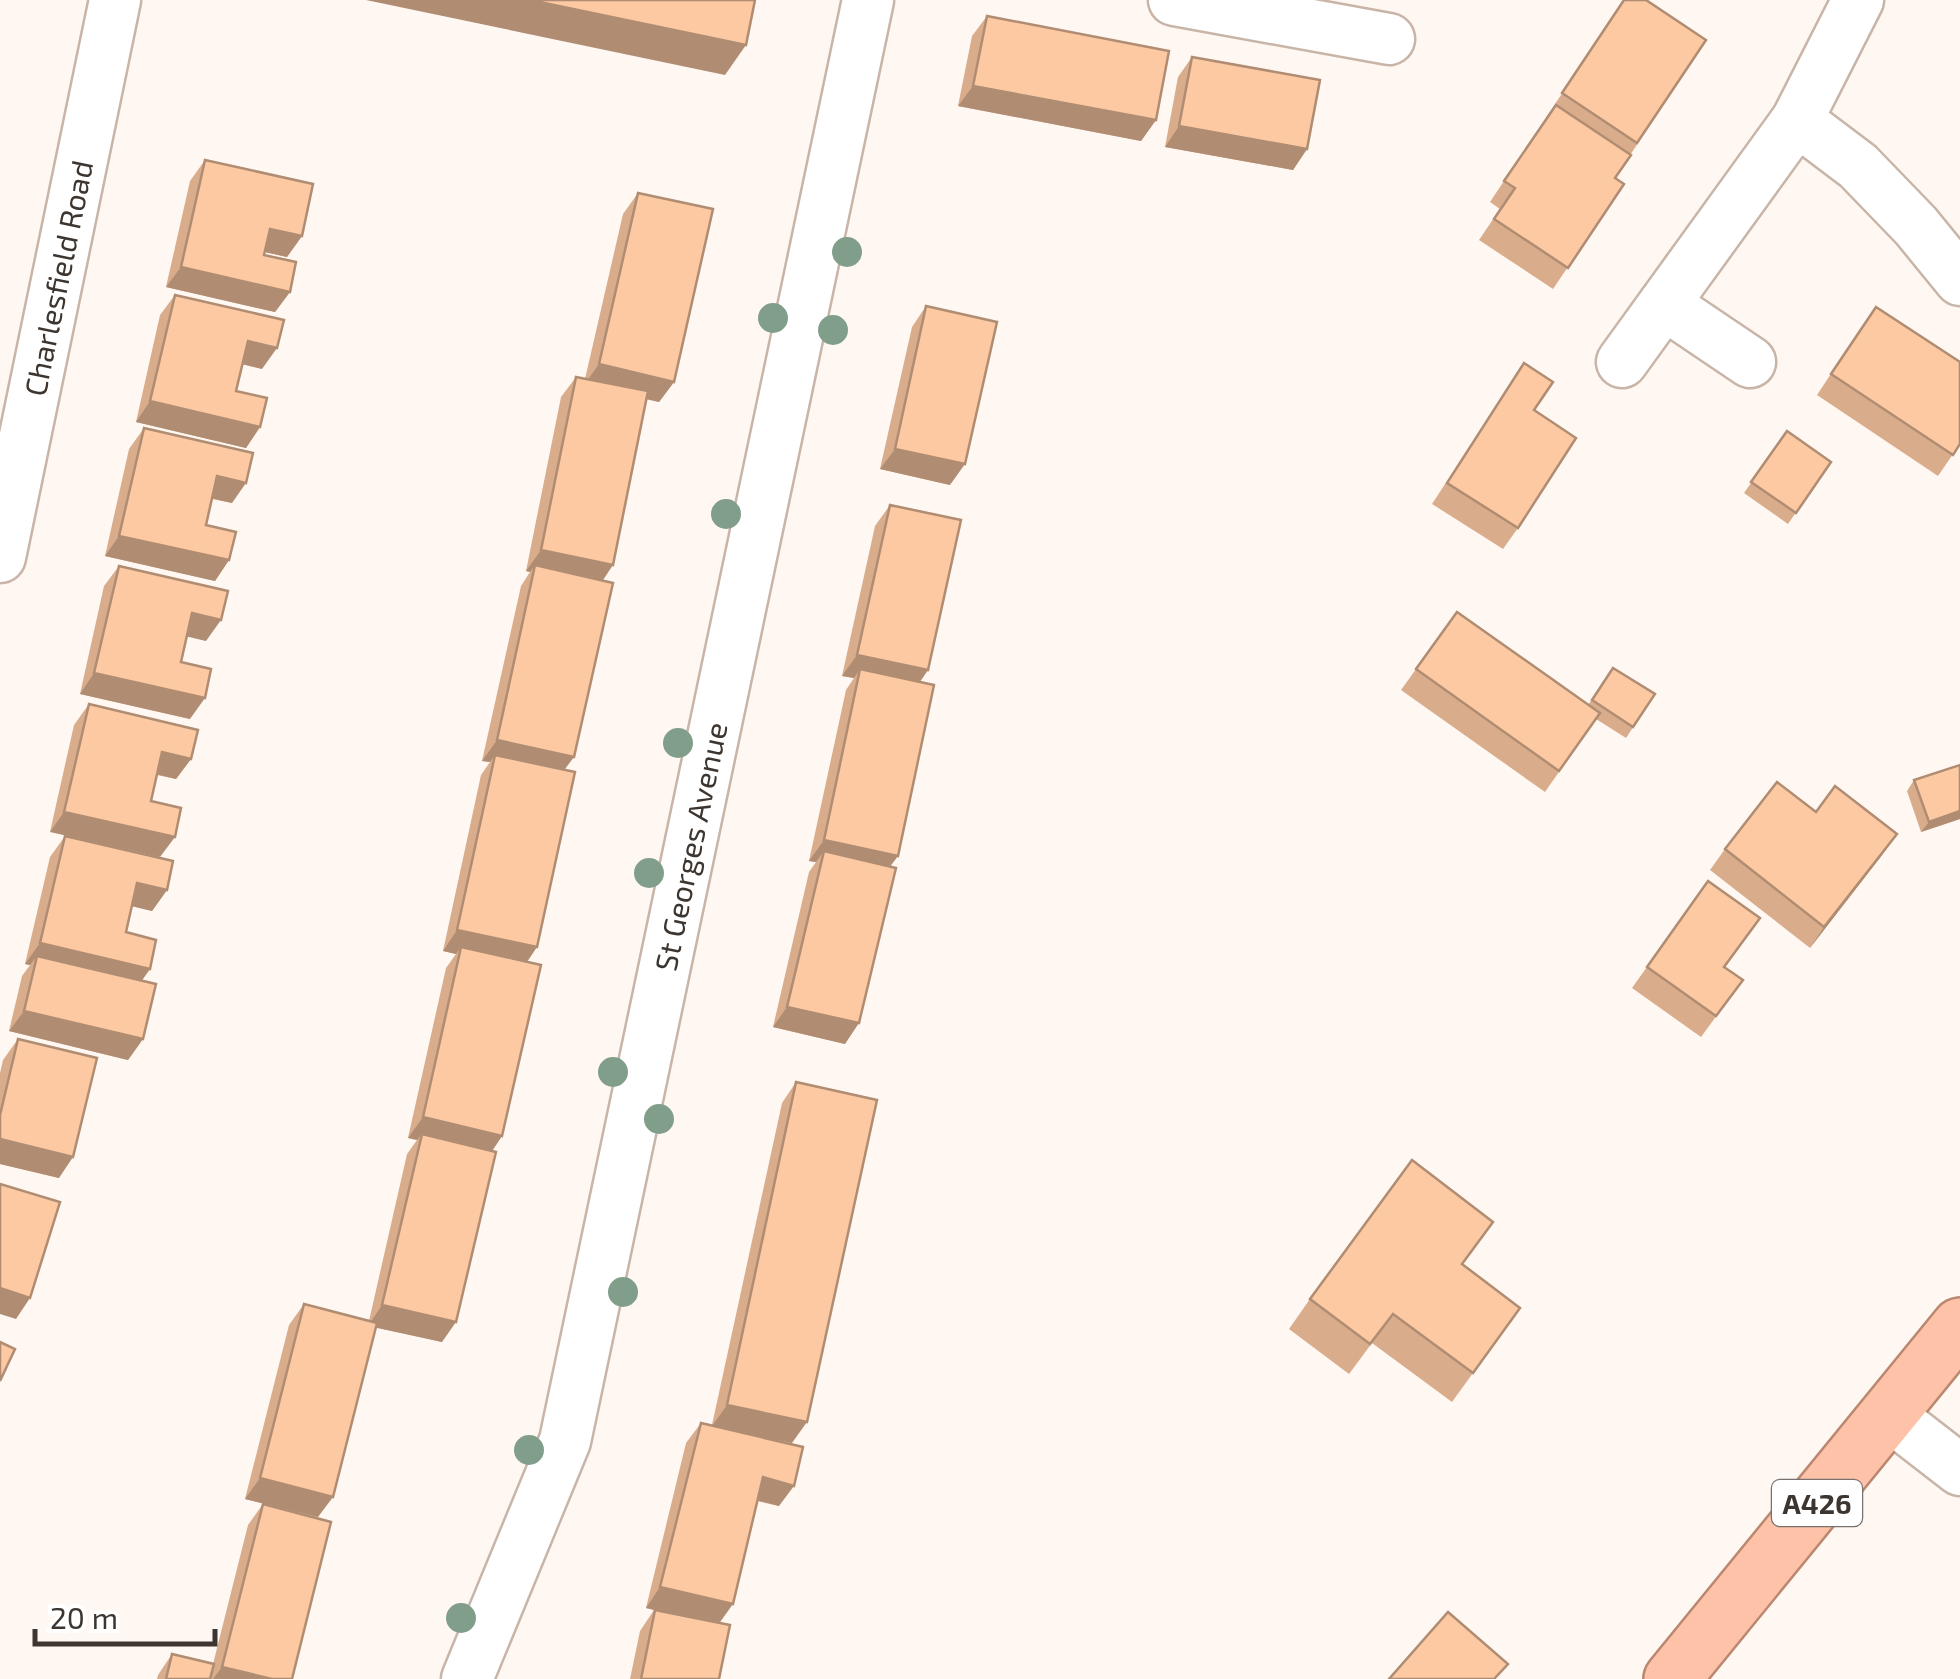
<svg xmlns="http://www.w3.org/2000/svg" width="1960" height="1679" font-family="'Exo 2',sans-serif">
	<rect width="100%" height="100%" fill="#fff7f2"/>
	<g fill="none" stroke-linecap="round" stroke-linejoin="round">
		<g stroke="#c8b5a8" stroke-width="55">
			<g id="minor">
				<path d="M1174,0l215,39"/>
				<path d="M1858,0l-61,120 61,46 58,60 44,54"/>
				<path d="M1664,304l86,58"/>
				<path d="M1622,362l175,-242"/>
				<path id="s1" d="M0,557l115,-557"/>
				<path d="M1889,1415l71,55"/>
				<path id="s2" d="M467,1679l98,-238 303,-1441"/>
			</g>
		</g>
		<g stroke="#ba8770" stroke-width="60">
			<path id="trunk" d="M1672,1679l288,-353"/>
		</g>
		<use href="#minor" stroke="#fff" stroke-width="50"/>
		<use href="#trunk" stroke="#fec2a8" stroke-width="55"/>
	</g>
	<g fill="#809e8a">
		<circle cx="847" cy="252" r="15"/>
		<circle cx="773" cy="318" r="15"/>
		<circle cx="833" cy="330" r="15"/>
		<circle cx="726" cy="514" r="15"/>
		<circle cx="678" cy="743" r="15"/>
		<circle cx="649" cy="873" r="15"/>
		<circle cx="613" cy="1072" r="15"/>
		<circle cx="659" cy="1119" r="15"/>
		<circle cx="623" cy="1292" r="15"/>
		<circle cx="529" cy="1450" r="15"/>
		<circle cx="461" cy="1618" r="15"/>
	</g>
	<g fill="#d9ad8c">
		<path d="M1624,0l82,40 -91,138 9,6 -71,105 -74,-49 21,-31 -10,-7z"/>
		<path d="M987,16l169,104 -15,21 -183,-35 14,-70z"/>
		<path d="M1192,57l115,92 -14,21 -128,-23 13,-70z"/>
		<path d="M205,160l97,76 -15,21 -22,-5 -1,3 26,37 -15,20 -109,-25 24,-106z"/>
		<path d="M638,193l36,189 -15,20 -12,-3 -45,181 -75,382 -25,174 -10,15 -50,191 -67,-15 -57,190 -73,-18 44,-174 15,-21 65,17 38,-167 10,-14 -9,-2 38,-170 10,-14 -13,-3 38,-176 9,-13 -8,-1 39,-175 9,-14 -4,-1 35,-174 15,-20 9,2 38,-165z"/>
		<path d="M175,295l87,74 -20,-5 -6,27 24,36 -14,21 -110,-26 24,-107z"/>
		<path d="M926,306l24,179 -70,-16 32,-142z"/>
		<path d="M1861,328l99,116 -22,32 -121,-81z"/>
		<path d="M1524,363l10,47 -16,118 -15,21 -71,-45z"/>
		<path d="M144,428l88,75 -20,-4 -6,26 23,35 -14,21 -110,-25 24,-107z"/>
		<path d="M1787,431l44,31 -43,62 -44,-31z"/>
		<path d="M890,505l38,165 -8,12 -30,184 -45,178 -72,-17 36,-155 7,-10 -7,-1 37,-171 8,-12 -12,-2 33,-150z"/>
		<path d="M119,566l87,75 -19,-5 -6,26 9,57 -110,-25 24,-108z"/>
		<path d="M1457,612l131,93 25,-37 42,26 -29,44 -30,-19 -51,73 -144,-102z"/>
		<path d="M89,704l102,55 -15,20 -19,-4 -6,26 -101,31 24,-107z"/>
		<path d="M1960,765v54l-39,13 -14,-41 7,-11z"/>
		<path d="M1816,812l66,43 -72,93 -100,-78 15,-21z"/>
		<path d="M65,836l102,54 -15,21 -20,-5 -6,26 24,37 -8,11 1,59 -15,21 -119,-29 13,-55 8,-11 -5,-1 25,-107z"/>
		<path d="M1708,881l16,86 19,13 -42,57 -69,-49z"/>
		<path d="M18,1039l41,139 -59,-14v-91l3,-13z"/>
		<path d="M796,1082l-4,361 -71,-15 58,78 -22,-5 -38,122v56h-89l10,-48 14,-21 -8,-2 40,-165 15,-20 11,2 70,-322z"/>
		<path d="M1463,1265l57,43 -68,94 -80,-59 -23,31 -60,-45 21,-30z"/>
		<path d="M263,1504l29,175h-135l1,-4 14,-21 41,10 35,-139z"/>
	</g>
	<g fill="#b08d72">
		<path d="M366,0h164l216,45 -21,30z"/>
		<path d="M973,86l183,34 -15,21 -183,-35z"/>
		<path d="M1179,126l128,23 -14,21 -128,-23z"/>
		<path d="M270,229l32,7 -15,21 -32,-7z"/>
		<path d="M181,267l109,25 -15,20 -109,-25z"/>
		<path d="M248,341l29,7 -15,21 -29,-7z"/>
		<path d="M599,364l75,18 -15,20 -75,-17z"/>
		<path d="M150,401l110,26 -14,21 -110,-26z"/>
		<path d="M895,449l70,15 -15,21 -70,-16z"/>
		<path d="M217,476l29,7 -14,20 -30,-7z"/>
		<path d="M119,536l110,24 -14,21 -110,-25z"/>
		<path d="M541,550l72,15 -14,21 -64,-21 -5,7 -4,-1z"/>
		<path d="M192,613l29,7 -15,21 -29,-7z"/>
		<path d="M857,655l71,15 -15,21 -53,-22 -6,9 -12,-2z"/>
		<path d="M94,673l111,25 -15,21 -110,-25z"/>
		<path d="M497,740l77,17 -15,20 -64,-22 -5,7 -8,-1z"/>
		<path d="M162,752l29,7 -15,20 -29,-7z"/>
		<path d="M1960,811v8l-39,13 8,-10z"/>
		<path d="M64,812l111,25 -15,20 -110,-25z"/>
		<path d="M1897,834l-15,21 -72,93 14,-21z"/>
		<path d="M824,840l74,16 -15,20 -59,-25 -8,11 -7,-1z"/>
		<path d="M137,883l30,7 -15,21 -29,-7z"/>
		<path d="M457,930l80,17 -14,21 -62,-21 -5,7 -13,-3z"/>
		<path d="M40,943l110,26 -15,21 -98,-34 -7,9 -5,-1z"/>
		<path d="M787,1007l72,16 -14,21 -72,-17z"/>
		<path d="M24,1011l119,28 -15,21 -119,-29z"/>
		<path d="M423,1117l79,19 -14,21 -66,-23 -5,6 -9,-2z"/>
		<path d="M0,1139l73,18 -14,21 -59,-14z"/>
		<path d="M0,1288l30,10 -14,21 -16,-5z"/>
		<path d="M382,1305l74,17 -14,20 -74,-16z"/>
		<path d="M727,1405l80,17 -15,21 -80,-17z"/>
		<path d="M763,1477l31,9 -15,20 -31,-8z"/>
		<path d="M260,1478l73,19 -15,20 -73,-18z"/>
		<path d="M660,1587l73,17 -15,21 -72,-17z"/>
		<path d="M222,1667l50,12h-59z"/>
	</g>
	<g fill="#fcc9a3" stroke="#b08d72" stroke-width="2.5">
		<path d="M530,0h225l-9,45z"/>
		<path d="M1624,0h22l60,40 -69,103 -75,-50z"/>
		<path d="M987,16l182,35 -13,69 -183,-34z"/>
		<path d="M1192,57l128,23 -13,69 -128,-23z"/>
		<path d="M1556,105l75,50 -16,23 9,6 -56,84 -74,-49 21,-31 -11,-7z"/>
		<path d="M205,160l108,24 -11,52 -32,-7 -6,26 32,7 -6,30 -109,-25z"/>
		<path d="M638,193l75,16 -39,173 -75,-18z"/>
		<path d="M175,295l109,25 -7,28 -29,-7 -12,50 31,7 -7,29 -110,-26z"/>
		<path d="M926,306l71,16 -32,142 -70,-15z"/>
		<path d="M1876,307l84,55v82l-7,11 -122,-81z"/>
		<path d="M1524,363l29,19 -19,28 42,28 -58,90 -71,-45z"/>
		<path d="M576,377l72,14 -35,174 -72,-15z"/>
		<path d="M144,428l109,25 -7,30 -29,-7 -11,49 30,7 -7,28 -110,-24z"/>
		<path d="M1787,431l44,31 -35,51 -45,-31z"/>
		<path d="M890,505l71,15 -33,150 -71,-15z"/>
		<path d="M535,565l78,18 -39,174 -77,-17z"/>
		<path d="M119,566l109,25 -7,29 -29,-7 -11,49 30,7 -6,29 -111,-25z"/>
		<path d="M1457,612l143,101 -41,58 -143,-102z"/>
		<path d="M1613,668l42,26 -22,33 -41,-27z"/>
		<path d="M860,669l74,16 -36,171 -74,-16z"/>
		<path d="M89,704l109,26 -7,29 -29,-7 -11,49 30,7 -6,29 -111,-25z"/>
		<path d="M495,755l80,17 -38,175 -80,-17z"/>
		<path d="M1960,765v46l-31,11 -15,-42z"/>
		<path d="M1777,782l39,30 19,-26 62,48 -73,93 -99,-78z"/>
		<path d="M65,836l108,25 -6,29 -30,-7 -11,49 30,8 -6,29 -110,-26z"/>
		<path d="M824,851l72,17 -37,155 -72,-16z"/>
		<path d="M1708,881l52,37 -36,49 19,13 -27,36 -69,-49z"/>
		<path d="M461,947l80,18 -39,171 -79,-19z"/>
		<path d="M37,956l119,28 -13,55 -119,-28z"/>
		<path d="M18,1039l79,19 -24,99 -73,-18v-24z"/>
		<path d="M796,1082l81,18 -70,322 -80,-17z"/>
		<path d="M422,1134l74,18 -40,170 -74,-17z"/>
		<path d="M1412,1160l81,62 -31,42 58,44 -47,65 -80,-59 -23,30 -60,-45z"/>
		<path d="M0,1184l60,18 -30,96 -30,-10z"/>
		<path d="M304,1304l73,19 -44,174 -73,-19z"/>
		<path d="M0,1342l15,7 -15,32z"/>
		<path d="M701,1423l102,24 -9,39 -31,-9 -30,127 -73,-17z"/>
		<path d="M263,1504l68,18 -39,157h-20l-50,-12z"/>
		<path d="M655,1610l75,15 -11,54h-78z"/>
		<path d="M1448,1612l60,52 -14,15h-105z"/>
		<path d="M172,1654l42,10 -4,15h-44z"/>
	</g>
	<g text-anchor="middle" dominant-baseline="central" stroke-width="9" stroke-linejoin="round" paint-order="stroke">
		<rect fill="#fff" stroke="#77726e" stroke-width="2.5" x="1772" y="1480" width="90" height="46" rx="8"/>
		<g font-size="28" font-weight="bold" fill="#3d3630">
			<text x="1817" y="1503">A426</text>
		</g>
		<g font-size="30" fill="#3d3630" stroke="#fff">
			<text stroke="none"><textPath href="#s1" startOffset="285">Charlesfield Road</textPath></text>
			<text stroke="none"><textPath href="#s2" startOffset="865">St Georges Avenue</textPath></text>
		</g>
	</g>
	<path d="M35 1629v15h180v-15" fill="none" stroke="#3d3630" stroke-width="5"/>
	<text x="50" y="1629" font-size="30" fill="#3d3630" stroke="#ffffff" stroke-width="8" paint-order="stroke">20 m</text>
</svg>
